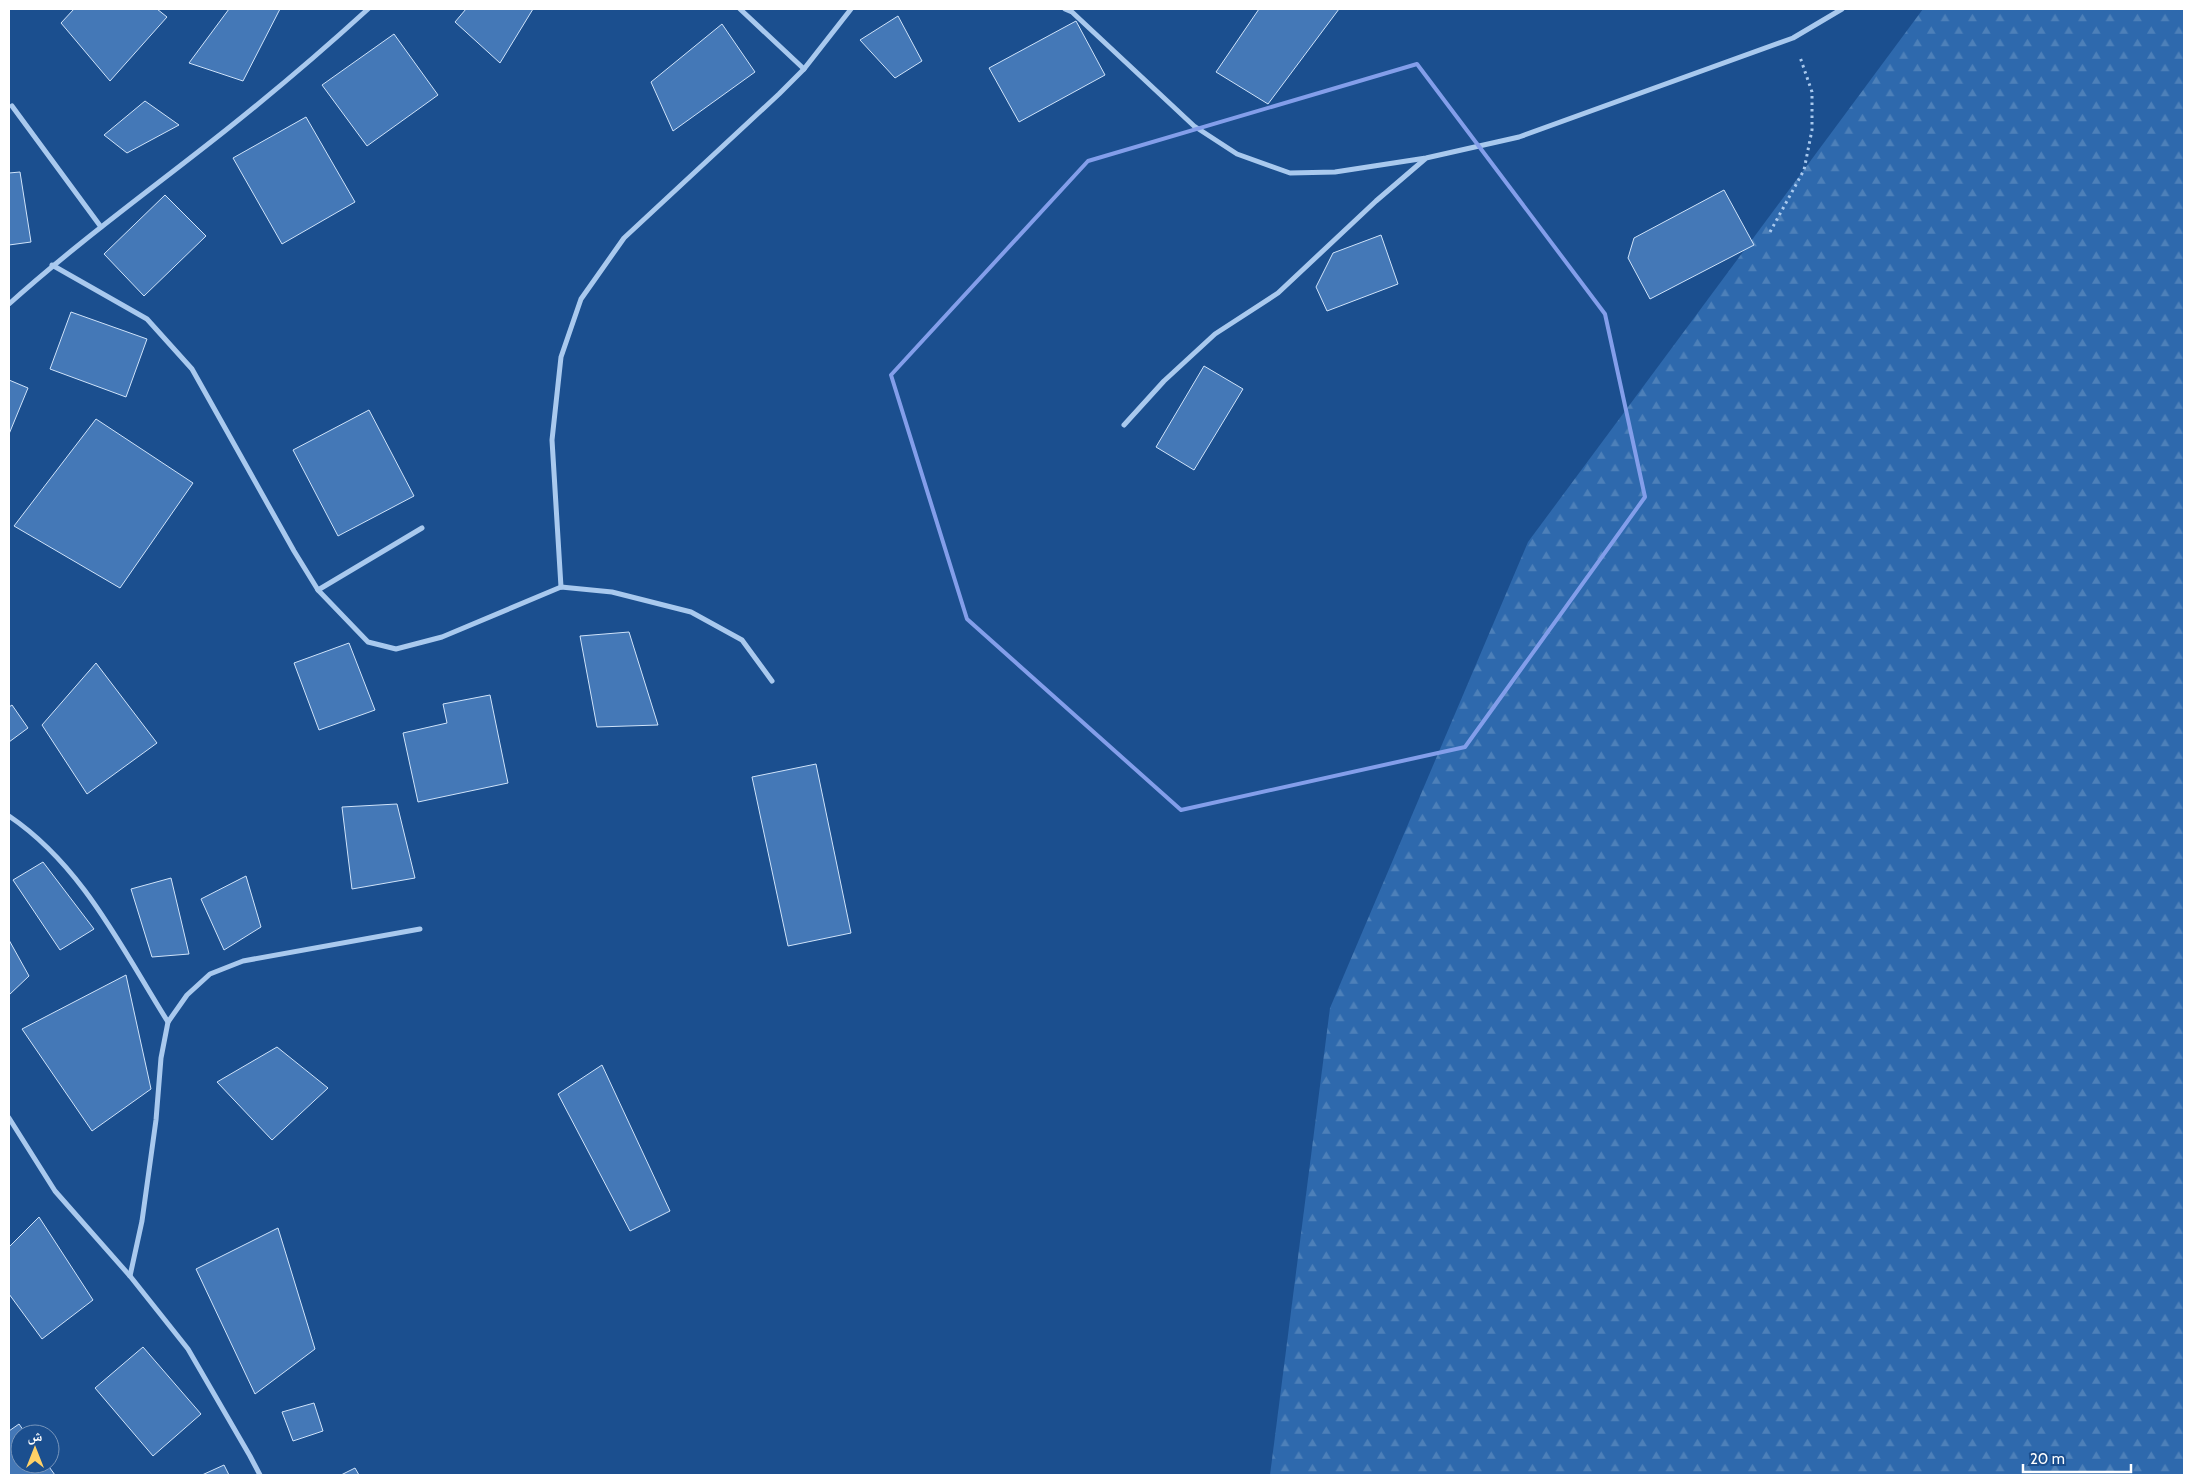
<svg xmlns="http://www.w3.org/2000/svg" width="2193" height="1484" font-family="Cabin,'Noto Naskh Arabic',sans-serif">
	<defs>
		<pattern id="forest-firs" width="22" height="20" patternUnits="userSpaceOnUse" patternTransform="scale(1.25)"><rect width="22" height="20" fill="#2e69ad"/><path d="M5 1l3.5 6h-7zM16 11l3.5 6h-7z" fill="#4d80b9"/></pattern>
	</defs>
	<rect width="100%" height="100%" fill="#1b4f8f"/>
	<path fill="url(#forest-firs)" d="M1923,9h261v1466h-914l60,-467 198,-466z"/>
	<g fill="#4478b7" stroke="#cfe3fa">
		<path d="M74,9h83l10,8 -57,64 -49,-58z"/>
		<path d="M229,9h51l-37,72 -54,-18z"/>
		<path d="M466,9h67l-33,54 -45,-41z"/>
		<path d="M1259,9h80l-71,95 -52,-32z"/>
		<path d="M898,16l24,45 -27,17 -35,-38z"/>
		<path d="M1076,21l29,54 -86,47 -30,-54z"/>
		<path d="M722,24l33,48 -82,59 -22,-49z"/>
		<path d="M394,34l44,61 -71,51 -45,-61z"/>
		<path d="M145,101l34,24 -52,28 -23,-18z"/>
		<path d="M306,117l49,85 -73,42 -49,-86z"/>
		<path d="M20,172l11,70 -22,3v-72z"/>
		<path d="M1724,190l30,55 -104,54 -22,-41 6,-20z"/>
		<path d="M165,195l41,41 -62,60 -40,-42z"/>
		<path d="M1381,235l17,49 -71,27 -11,-24 17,-34z"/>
		<path d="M71,312l76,27 -21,58 -76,-28z"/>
		<path d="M1204,366l39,23 -49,81 -38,-23z"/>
		<path d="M9,380l19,8 -19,46z"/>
		<path d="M369,410l45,86 -76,40 -45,-86z"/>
		<path d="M96,419l97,64 -73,105 -106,-62z"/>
		<path d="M629,632l29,93 -61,2 -17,-91z"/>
		<path d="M349,643l26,67 -56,20 -25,-67z"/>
		<path d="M96,663l61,80 -70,51 -45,-69z"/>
		<path d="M490,695l18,88 -90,19 -15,-69 44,-10 -4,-19z"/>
		<path d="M12,705l16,23 -19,14v-35z"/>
		<path d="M816,764l35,169 -63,13 -36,-169z"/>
		<path d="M397,804l18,74 -63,11 -10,-82z"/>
		<path d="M43,862l51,67 -34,21 -47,-70z"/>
		<path d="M246,876l15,51 -37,23 -23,-51z"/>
		<path d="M171,878l18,76 -37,3 -21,-68z"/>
		<path d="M9,940l20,36 -20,19z"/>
		<path d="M126,975l25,114 -59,42 -70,-102z"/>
		<path d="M277,1047l51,41 -56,52 -55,-58z"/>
		<path d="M602,1065l68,146 -40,20 -72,-137z"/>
		<path d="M39,1217l54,83 -51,39 -33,-45v-47z"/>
		<path d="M278,1228l37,121 -60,45 -59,-125z"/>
		<path d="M143,1347l58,67 -48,42 -58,-68z"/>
		<path d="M314,1403l9,28 -30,10 -11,-29z"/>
		<path d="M19,1424l7,10h-6v30h27l8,11h-46v-44z"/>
		<path d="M224,1465l5,10h-27z"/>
		<path d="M355,1468l4,7h-18z"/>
	</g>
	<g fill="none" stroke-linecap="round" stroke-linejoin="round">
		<path stroke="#a9c9ee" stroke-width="3" stroke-dasharray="2.5 4" stroke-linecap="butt" d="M1770,232l34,-62 8,-40v-38l-12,-35"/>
		<g stroke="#a9c9ee" stroke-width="5">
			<path d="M740,9l64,60"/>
			<path d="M1065,9l7,3 122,114 43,28 53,19 45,-1 91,-14 93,-21 274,-99 49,-29"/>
			<path d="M12,106l89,121"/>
			<path d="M52,265l95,54 45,50 102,182 24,39 104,-62"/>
			<path d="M9,304c69,-62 144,-116 217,-174 49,-39 96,-79 142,-121"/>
			<path d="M1124,425l40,-44 51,-47 63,-41 98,-92 49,-42"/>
			<path d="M561,587l-9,-147 9,-83 20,-58 43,-61 155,-144 25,-25 47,-60"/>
			<path d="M318,590l50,52 28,7 46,-12 119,-50 51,5 79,20 51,28 30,41"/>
			<path d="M9,816c74,50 113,133 159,206"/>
			<path d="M9,1118l46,73 75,85 58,73 62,107 10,19"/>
			<path d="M130,1276l12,-55 14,-101 5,-62 7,-36 19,-27 23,-21 33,-13 177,-32"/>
		</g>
	</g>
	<path fill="none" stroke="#839eea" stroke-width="4" stroke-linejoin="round" d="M1417,64l188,250 40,183 -180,250 -284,63 -214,-191 -76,-244 197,-214z"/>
	<rect width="2193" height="1484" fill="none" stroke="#ffffff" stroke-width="20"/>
	<g transform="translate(35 1449)"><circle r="24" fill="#1b4f8f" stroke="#7695bc"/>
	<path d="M0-4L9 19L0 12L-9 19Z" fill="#ffd166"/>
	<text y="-8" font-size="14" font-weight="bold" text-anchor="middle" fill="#ffffff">ش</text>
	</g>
	<path d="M2023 1464v8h108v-8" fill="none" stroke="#ffffff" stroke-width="2.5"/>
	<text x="2030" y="1464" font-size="15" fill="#ffffff" stroke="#1b4f8f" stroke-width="4" paint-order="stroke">20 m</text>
</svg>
